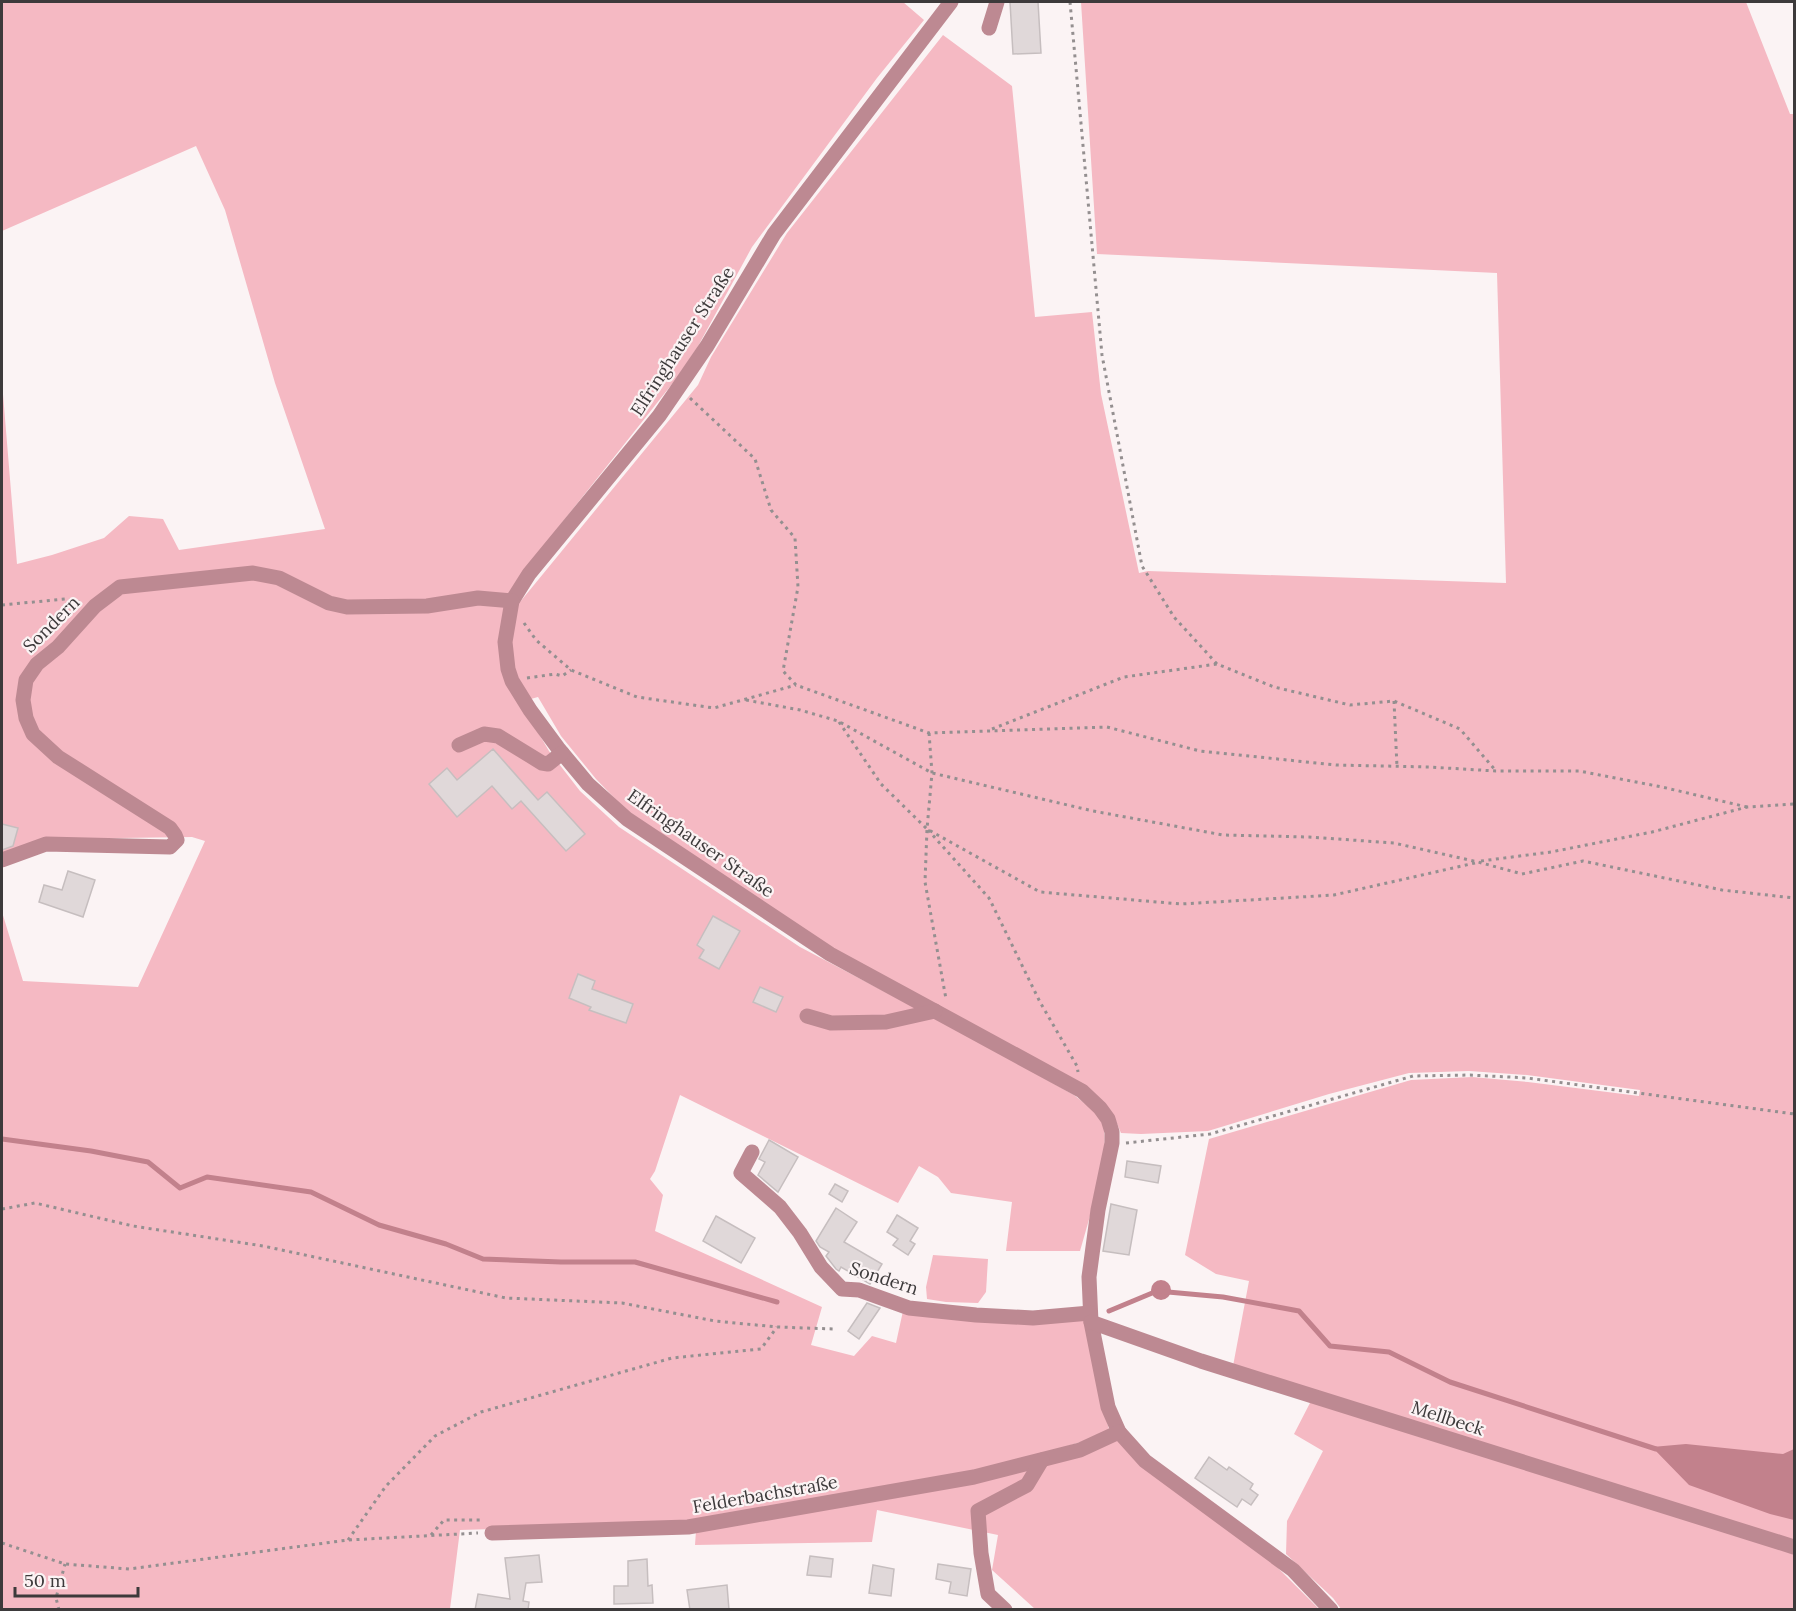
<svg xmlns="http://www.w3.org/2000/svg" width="1796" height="1611" font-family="Lora,serif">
	<rect width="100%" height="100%" fill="#fbf3f4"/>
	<g fill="#f5b9c3">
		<path d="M2,2h901l21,18 -47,58 -125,169 -55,101 -21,31 -119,150 -37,73 178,-217 13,-28 76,-124 156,-198 69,51 23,231 57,-5 9,82 38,179 9,-2 358,12 -9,-310 -400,-19 -16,-252h665l44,112h4v1429l-561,-177 16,-85 -33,-7 -31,-19 24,-116 202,-59 61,-3 56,5 111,14 1,-6 -113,-15 -58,-4 -60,2 -80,21 -121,37 -67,3 -20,-1 -6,-14 -282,-170 -204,-136 -33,-34 -35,-43 -23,-39 -18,5 29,49 31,40 39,36 181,120 167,88 107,60 23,18 7,12 1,24 -9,46 -16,56h-74l6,-49 -61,-9 -13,-16 -19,-11 -21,37 -218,-108 -25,76 -5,8 13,16 -8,36 167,76 -11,38 43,11 18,-20 24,7 7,-32 171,7 12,4 14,73 10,38 -136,42 -289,48 -225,7 -10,79h-448v-697l21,69 115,6 67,-146 -13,-4 -146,2 -44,19v-476l15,182 35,-9 52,-17 25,-22 34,3 16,31 146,-21 -50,-146 -50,-173 -29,-64 -194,85z"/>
		<path d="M933,1255l55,4 -2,33 -8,11 -32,-1 -19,-3 -1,-12z"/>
		<path d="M1311,1401l483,152v56h-453l-8,-11 -47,-44 1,-33 36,-70 -29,-17z"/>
		<path d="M1116,1438l152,120 51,51h-284l-43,-39 6,-35 -121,-25 -5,32 -177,3 1,-14z"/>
	</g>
	<g fill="#c2818c">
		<circle cx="1161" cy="1290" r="10"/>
		<path d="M1686,1444l97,10 11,-5v71l-24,-6 -81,-29 -37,-38z"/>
	</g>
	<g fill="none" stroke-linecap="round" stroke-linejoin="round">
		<g stroke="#c2818c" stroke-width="5">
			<path d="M2,1139l89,12 57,11 32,26 27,-11 104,15 68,33 67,19 37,15 78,3h74l142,40"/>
			<path d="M1109,1311l48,-20 66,6 76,14 31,35 59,6 61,30 206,67"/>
		</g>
	</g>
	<g fill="#e0d8d9" stroke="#c6bebf" stroke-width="1.5">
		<path d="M1010,2h28l3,51 -28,1z"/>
		<path d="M493,749l45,51 9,-8 38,42 -19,17 -45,-50 -9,8 -20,-23 -35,31 -28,-33 18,-16 10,12z"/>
		<path d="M2,824l16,4 -5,18 -11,4z"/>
		<path d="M68,871l27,9 -12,37 -44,-15 5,-17 18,5z"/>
		<path d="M713,916l27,15 -21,38 -20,-11 5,-8 -7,-5z"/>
		<path d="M578,974l17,7 -3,8 41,15 -7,19 -37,-13 2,-3 -22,-9z"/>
		<path d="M760,987l23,10 -7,15 -23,-10z"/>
		<path d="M769,1140l29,17 -20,35 -20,-17 7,-13 -6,-3z"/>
		<path d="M1127,1161l34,5 -3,17 -33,-6z"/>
		<path d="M835,1184l13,7 -6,11 -13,-8z"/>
		<path d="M1111,1204l26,6 -8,45 -26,-4z"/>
		<path d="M836,1208l21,14 -13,20 38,22 -12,20 -29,-17 -2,4 -3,-2 -10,-13 3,-4 -9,-5 -4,-6z"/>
		<path d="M897,1215l21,13 -8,13 5,3 -7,11 -15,-10 5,-6 -11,-7z"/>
		<path d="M716,1216l39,22 -14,25 -38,-22z"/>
		<path d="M867,1303l13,5 -21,31 -11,-8z"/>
		<path d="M1209,1457l18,13 2,-3 24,17 -3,5 8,6 -7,10 -9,-6 -5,8 -42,-29z"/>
		<path d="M539,1555l3,27 -16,1 -3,18 6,1 -1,8h-53l3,-16 32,5 -5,-41z"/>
		<path d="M810,1556l23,3 -2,18 -24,-2z"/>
		<path d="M647,1559l1,27 4,-1 1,18 -39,1v-18h14v-25z"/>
		<path d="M938,1564l33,5 -4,27 -18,-3 2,-11 -15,-3z"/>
		<path d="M873,1565l21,4 -3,27 -22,-3z"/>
		<path d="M727,1585l2,25h-39l-3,-20z"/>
	</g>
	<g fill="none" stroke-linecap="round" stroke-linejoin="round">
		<g stroke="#948f90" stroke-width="3" stroke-dasharray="3 4.5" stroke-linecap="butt">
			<path d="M1070,2l32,353 40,211 32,51 43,47"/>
			<path d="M690,398l65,61 16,51 24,28 3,49 -15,84 13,14 133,48 178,-6 93,24 136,14 93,2 67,4h83l83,16 85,20"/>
			<path d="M2,605l63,-6 14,3"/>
			<path d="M524,623l12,17 35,30 66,27 77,11 82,-23"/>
			<path d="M527,678l28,-4 7,2 9,-6"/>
			<path d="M746,700l54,10 38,11 94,52 161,38 130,24 86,2 85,6 84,19 44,12 61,-13 139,29 72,8"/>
			<path d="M1394,701l3,66"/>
			<path d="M839,722l42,62 46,45 113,63 141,12 153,-9 141,-32"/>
			<path d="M992,729l132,-52 93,-13 57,23 76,18 44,-4 66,28 36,42"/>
			<path d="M929,733l3,40 -5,56 -2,53 21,117"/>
			<path d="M928,830l61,68 51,104 37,64 1,6"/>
			<path d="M1481,861l70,-9 101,-20 95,-25 47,-3"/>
			<path d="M1126,1143l84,-9 203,-58 57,-1 57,3 267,36"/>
			<path d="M2,1209l33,-6 98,23 130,20 243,52 116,5 93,18 62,6 57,2"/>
			<path d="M431,1535l13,-15h37l2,2"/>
			<path d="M348,1540l38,-54 49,-50 46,-24 191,-54 89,-9 16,-22"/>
			<path d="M2,1543l63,21 64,5 219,-29 130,-7"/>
			<path d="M59,1610l-3,-12 9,-34"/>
		</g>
		<g stroke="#bd8992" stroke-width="15">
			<path d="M951,2l-177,232 -67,112 -48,70 -130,158 -17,27 -7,41 3,27 4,12 18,29 28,38 30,36 39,35 203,135 252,137 18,17 8,11 4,13v11l-14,67 -9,67 2,45 17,85 11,25 26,29 148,109 38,40"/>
			<path d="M989,28l8,-26"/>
			<path d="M459,745l25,-11 14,2 44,27 6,1 14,-11"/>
			<path d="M2,860l44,-16 124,3 7,-7 -2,-5 -5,-7 -112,-71 -25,-23 -7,-16 -3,-18 3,-20 11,-16 21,-17 37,-41 25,-19 133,-14 26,5 50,25 18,4 80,-1 51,-8 34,3"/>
			<path d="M807,1016l24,7 55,-1 49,-11"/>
			<path d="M752,1152l-11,21 39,34 20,26 21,34 21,22 17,1 50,18 67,7 57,3 57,-5"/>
			<path d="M1091,1322l110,39 593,186"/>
			<path d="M492,1533l196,-6 286,-50 106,-27 39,-18"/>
			<path d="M1005,1610l-17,-16 -7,-41 -3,-42 49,-26 15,-25"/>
		</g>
	</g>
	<g text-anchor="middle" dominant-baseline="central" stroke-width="4.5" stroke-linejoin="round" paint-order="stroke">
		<g font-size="18" fill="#3d3a3b" stroke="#fbf3f4">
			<text transform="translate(682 341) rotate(-57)">Elfringhauser Straße</text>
			<text transform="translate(51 624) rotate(-45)">Sondern</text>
			<text transform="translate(701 843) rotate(35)">Elfringhauser Straße</text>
			<text transform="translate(884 1278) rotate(18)">Sondern</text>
			<text transform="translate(1448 1418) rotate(18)">Mellbeck</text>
			<text transform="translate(765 1494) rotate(-10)">Felderbachstraße</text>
		</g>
	</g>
	<rect width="1796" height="1611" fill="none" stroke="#3d3a3b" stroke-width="6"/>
	<path d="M15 1587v9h123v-9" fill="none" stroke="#3d3a3b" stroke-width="3"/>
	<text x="24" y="1587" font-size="18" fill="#3d3a3b" stroke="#fbf3f4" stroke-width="4.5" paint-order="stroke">50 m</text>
</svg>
